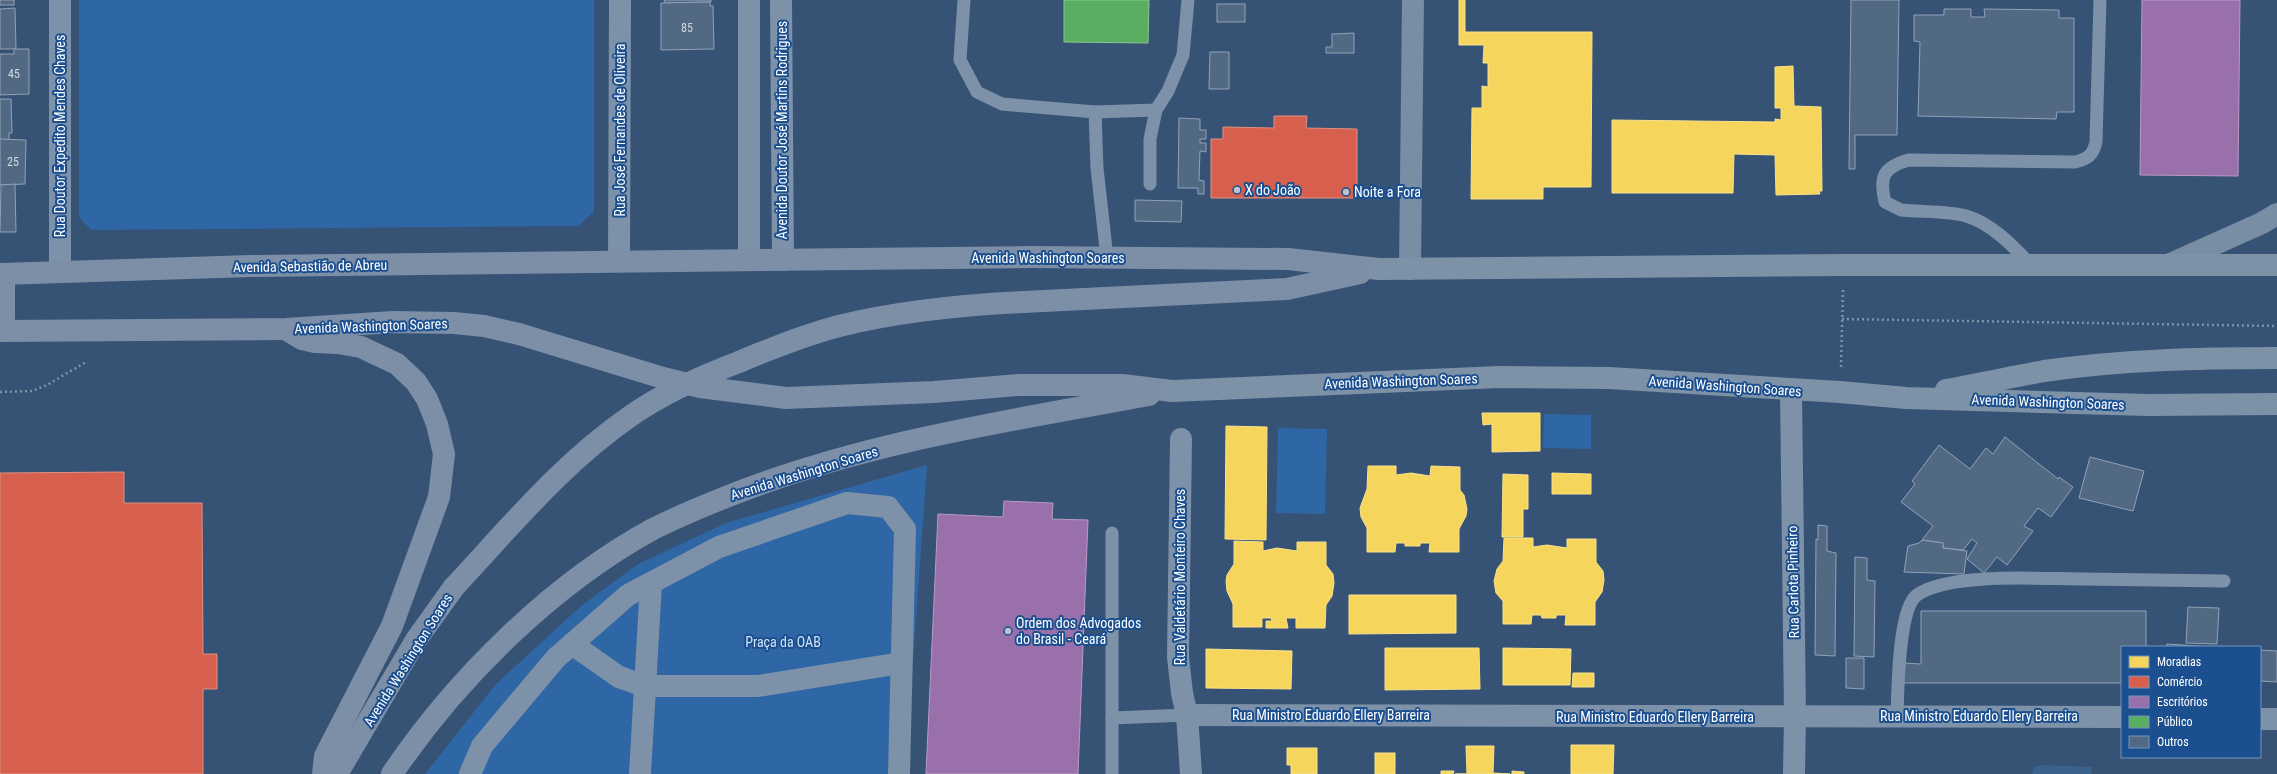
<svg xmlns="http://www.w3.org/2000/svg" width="2277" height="774" font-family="'Roboto Condensed',sans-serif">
	<rect width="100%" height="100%" fill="#365274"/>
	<g fill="#2f66a5">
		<path d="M79,0h515v212l-16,14 -487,4 -12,-13z"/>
		<path d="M1544,414l47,1v34l-48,-1z"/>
		<path d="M1278,428l49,1 -2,85 -49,-1z"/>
		<path d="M927,465l-22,309h-480l70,-89 86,-79 57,-42 88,-41z"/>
	</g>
	<path fill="#3b618d" d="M2041,765l51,2 -1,7h-59l2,-7z"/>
	<g fill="#f6d55c" stroke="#f9e28d">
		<path d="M1459,0h6v32h127l-1,155h-48v12h-72l1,-91h10v-22l6,1v-24h-5l1,-18h-25z"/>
		<path d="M1793,66l1,40 27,1 1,84h-3l1,3 -44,1 -1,-40 -41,-1 -1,39h-121v-73l163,2v-3l6,1v-12h-6v-41z"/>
		<path d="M1482,413h58v38l-48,1v-28l-9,1z"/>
		<path d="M1226,426l41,1 -1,113 -41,-1z"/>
		<path d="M1368,466h28v9l15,-2 19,3 1,-10 29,1v23l4,5 3,14 -1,7 -7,13v23h-30l1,-9h-10v3h-15v-3h-9l-1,9h-28v-24l-6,-11 -1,-9 7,-19z"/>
		<path d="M1552,473l39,1v20h-39z"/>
		<path d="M1503,474l25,1v34h-5v28h-21z"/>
		<path d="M1504,538h29v9l14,-2 20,3v-9h29v23l7,9 1,9 -2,12 -7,10v23h-30l1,-10h-10v3h-14l-1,-3h-9l-1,9h-28v-23l-7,-8 -2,-12 3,-12 6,-8z"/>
		<path d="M1234,541l29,1v9l14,-3 20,3v-9h29v23l7,9 1,9 -2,13 -6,9 -1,23h-29v-10h-10l2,10h-22v-7h6l-1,-3h-9v9h-29v-23l-6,-13 -1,-10 1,-6 7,-11z"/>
		<path d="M1349,595h107v38l-107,1z"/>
		<path d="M1385,648h94l1,41 -95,1z"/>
		<path d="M1503,648l68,1 -1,36h-67z"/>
		<path d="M1206,649l86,2 -1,38 -85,-1z"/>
		<path d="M1573,673h21v14h-22z"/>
		<path d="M1571,745h43l-1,29h-42z"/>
		<path d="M1466,746h28l-1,27 17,1h-55h12z"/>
		<path d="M1287,748h30v26h-26v-9h-4z"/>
		<rect x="1375" y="753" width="20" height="21"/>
		<path d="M1441,771h13l-1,3h-12z"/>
		<path d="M1512,771l12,1v2h-12z"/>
	</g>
	<g fill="#d6604d" stroke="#e29082">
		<path d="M1274,116h33l-1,12 51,1v69h-146v-59h12v-12l51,1z"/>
		<path d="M124,472v31h78l1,151h14v35h-14v85h-203v-301z"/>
	</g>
	<g fill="#9970ab" stroke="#b89bc4">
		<path d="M2142,0h98l-2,176 -98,-1z"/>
		<path d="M1004,501l49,2 -1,16 36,1 -10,254h-152l12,-260 65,3z"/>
	</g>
	<path fill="#5aae61" stroke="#8cc690" d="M1064,0h85l-1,43 -84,-1z"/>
	<g fill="#526984" stroke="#92a2b6">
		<rect x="0" y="0" width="14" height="5"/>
		<path d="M664,0h47v2l-46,1z"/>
		<path d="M1851,0h48l-2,135h-42v34h-6z"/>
		<path d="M710,2v4h3l1,43 -53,1v-47z"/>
		<rect x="1217" y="4" width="28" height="18"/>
		<path d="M15,8l1,41h-16v-40z"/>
		<path d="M1944,9h27v8h14l-1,-8 75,1v8h15v94h-17l-1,7 -138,-3 2,-74 -6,-1v-26h30z"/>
		<path d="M1354,33v20h-28v-6h6v-13z"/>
		<path d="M14,49h15v45l-29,1v-41h14z"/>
		<path d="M1210,52h19v37h-20z"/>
		<path d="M0,99h11l1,34h-3v7l-9,-1z"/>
		<path d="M1179,118l21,1v11h6v9h-6v4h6v9l-6,-1 -1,29 5,1v13h-6v-6h-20z"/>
		<path d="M0,139l26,1 -1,44 -25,1z"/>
		<path d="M15,184l1,48h-16l1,-47z"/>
		<path d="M1135,200l47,1 -1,21 -46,-1z"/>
		<path d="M2005,437l53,42 1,-2 14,10 -22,30 -13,-9 -14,18 9,5 -26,34 -10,-8 -13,16 -17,-14 10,-16 -5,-4 -9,11 -20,-2v-5l-21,-3 11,-14 -32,-24 14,-18 -3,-3 27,-36 31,24 16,-21 7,6z"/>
		<path d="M2090,457l54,14 -11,40 -54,-13z"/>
		<path d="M1818,525l9,1v25l9,2 -1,103 -20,-1 1,-116 2,1z"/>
		<path d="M1922,540l21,3v5l24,3 -3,23 -60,-2 4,-26 11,-3z"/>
		<path d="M1855,557l12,1v22l8,1 -1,76 -20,-1z"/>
		<path d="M2188,607l31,1 -2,36 -31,-1z"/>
		<path d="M1921,611h225v36h-24v36h-219v-20l18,1z"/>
		<path d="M2167,644l46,3h-47z"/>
		<path d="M2260,650l17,1v31l-17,-1z"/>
		<path d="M1846,658h18v31l-18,-1z"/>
	</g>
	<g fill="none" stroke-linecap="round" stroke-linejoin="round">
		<g stroke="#7d92a8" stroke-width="2.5" stroke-dasharray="2 3" stroke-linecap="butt">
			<path d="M1842,319l435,7"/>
			<path d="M1841,367l2,-77"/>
			<path d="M0,392l32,-1 15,-6 39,-23"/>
		</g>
		<g stroke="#7d92a8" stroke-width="13">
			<path d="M964,0l-4,60 17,32 25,12 93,8 2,56 10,90"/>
			<path d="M1095,112l61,-2"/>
			<path d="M1150,184v-45l6,-29 12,-19 15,-36 5,-55"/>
			<path d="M2030,264c-17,-18 -39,-41 -64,-48 -16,-5 -47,-4 -65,-6l-16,-8c-6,-25 -2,-35 24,-42l166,2c13,-3 18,-7 21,-20l4,-142"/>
			<path d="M1112,533v241"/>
			<path d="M1897,715c1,-24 1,-106 20,-120 32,-23 127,-16 167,-16 47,1 93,1 140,2"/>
			<path d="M1112,718l75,-3"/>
		</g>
		<g stroke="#7d92a8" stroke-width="22">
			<path d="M749,0v259"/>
			<path d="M781,0l2,260"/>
			<path d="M619,261l1,-261"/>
			<path d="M60,272v-272"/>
			<path d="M1791,390l4,326 -1,58"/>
			<path d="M1181,439l-3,218 4,36 5,22 4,59"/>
			<path d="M572,644l47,33 26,9h113l143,-23"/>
			<path d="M1187,715l935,2"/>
			<path d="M2260,719h17"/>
			<path d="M470,774l12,-28 74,-88 72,-63 91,-48 128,-44 41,4 17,22 -6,245"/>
			<path d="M640,774l11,-191"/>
		</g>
		<g stroke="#798da4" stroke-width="22">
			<path d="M2168,265l94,-42 15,-9"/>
			<path d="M1410,269l3,-269"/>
		</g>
		<g stroke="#7d8ea7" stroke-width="22">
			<path d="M0,274l251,-8 779,-9 258,2 91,10"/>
			<path d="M1023,302l264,-13 73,-16"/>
			<path d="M287,330l15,9 13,3 23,1 23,4 36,17 19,18 11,17 10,25 7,30 -5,43 -47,129 -67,130 -2,18"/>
			<path d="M0,331l286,-2 107,-7 61,1 30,3 35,8 144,44 37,9 86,11 148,-6 85,-7h103l50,6"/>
			<path d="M4,331v-57"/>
			<path d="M337,774l79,-134 38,-53"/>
			<path d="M392,774c64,-95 160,-190 261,-245 24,-12 48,-22 73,-32 135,-54 281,-76 423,-102"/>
		</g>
		<g stroke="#7e92a7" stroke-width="22">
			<path d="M1379,269l465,-4h433"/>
			<path d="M1946,390c33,-6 66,-13 98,-19 77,-11 155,-13 233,-13"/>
			<path d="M1172,391l328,-14 109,1 231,14 66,6 242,7 129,-1"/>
		</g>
		<path stroke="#7d8ea7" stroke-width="22" d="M454,587c57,-61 108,-124 178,-172 33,-23 70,-39 107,-53 33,-14 66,-27 100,-36 60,-15 123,-21 184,-24"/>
	</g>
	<g fill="#b9c2ce" stroke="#1b4f8f" stroke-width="1.5">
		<circle cx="1237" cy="190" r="4"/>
		<circle cx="1346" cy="192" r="4"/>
		<circle cx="1008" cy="631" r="4"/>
	</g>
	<g text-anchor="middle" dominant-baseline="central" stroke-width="4" stroke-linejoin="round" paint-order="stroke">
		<g font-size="12" fill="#d4dae0">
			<text x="687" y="28">85</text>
			<text x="14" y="74">45</text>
			<text x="13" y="162">25</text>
		</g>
		<g font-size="14" fill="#fff" stroke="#1b4f8f">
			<text transform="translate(620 130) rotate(-90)">Rua José Fernandes de Oliveira</text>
			<text transform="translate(782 130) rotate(-90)">Avenida Doutor José Martins Rodrigues</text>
			<text transform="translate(60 136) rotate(-90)">Rua Doutor Expedito Mendes Chaves</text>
			<text x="1048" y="258">Avenida Washington Soares</text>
			<text transform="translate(310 266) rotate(-1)">Avenida Sebastião de Abreu</text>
			<text transform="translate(371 326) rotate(-2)">Avenida Washington Soares</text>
			<text transform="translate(1401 381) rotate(-2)">Avenida Washington Soares</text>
			<text transform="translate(1725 386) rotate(4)">Avenida Washington Soares</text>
			<text transform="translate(2048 402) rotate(2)">Avenida Washington Soares</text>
			<text transform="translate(804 473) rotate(-17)">Avenida Washington Soares</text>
			<text transform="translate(1180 577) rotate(-90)">Rua Valdetário Monteiro Chaves</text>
			<text transform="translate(1793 582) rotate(-91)">Rua Carlota Pinheiro</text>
			<text transform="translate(408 660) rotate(-58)">Avenida Washington Soares</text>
			<text x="1331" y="715">Rua Ministro Eduardo Ellery Barreira</text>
			<text x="1979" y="716">Rua Ministro Eduardo Ellery Barreira</text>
			<text x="1655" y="717">Rua Ministro Eduardo Ellery Barreira</text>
		</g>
		<g font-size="14" fill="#fff" stroke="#1b4f8f" text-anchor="start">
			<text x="1245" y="190">X do João</text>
			<text x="1354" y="192">Noite a Fora</text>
			<text x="1016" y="623">Ordem dos Advogados<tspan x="1016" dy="16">do Brasil - Ceará</tspan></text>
		</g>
		<g font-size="14" fill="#cfe3fa" stroke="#1b4f8f">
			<text x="783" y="642">Praça da OAB</text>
		</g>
	</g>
	<rect x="2121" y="646" width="140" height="112" fill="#1b4f8f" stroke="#7695bc"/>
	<rect x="2129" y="656" width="20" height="12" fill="#f6d55c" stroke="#7695bc"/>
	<text x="2157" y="666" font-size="12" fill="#ffffff">Moradias</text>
	<rect x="2129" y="676" width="20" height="12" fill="#d6604d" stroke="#7695bc"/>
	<text x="2157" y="686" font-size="12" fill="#ffffff">Comércio</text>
	<rect x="2129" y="696" width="20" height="12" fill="#9970ab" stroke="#7695bc"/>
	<text x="2157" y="706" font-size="12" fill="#ffffff">Escritórios</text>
	<rect x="2129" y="716" width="20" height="12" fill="#5aae61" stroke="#7695bc"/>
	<text x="2157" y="726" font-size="12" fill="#ffffff">Público</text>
	<rect x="2129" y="736" width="20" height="12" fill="#526984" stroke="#7695bc"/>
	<text x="2157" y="746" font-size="12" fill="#ffffff">Outros</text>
</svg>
